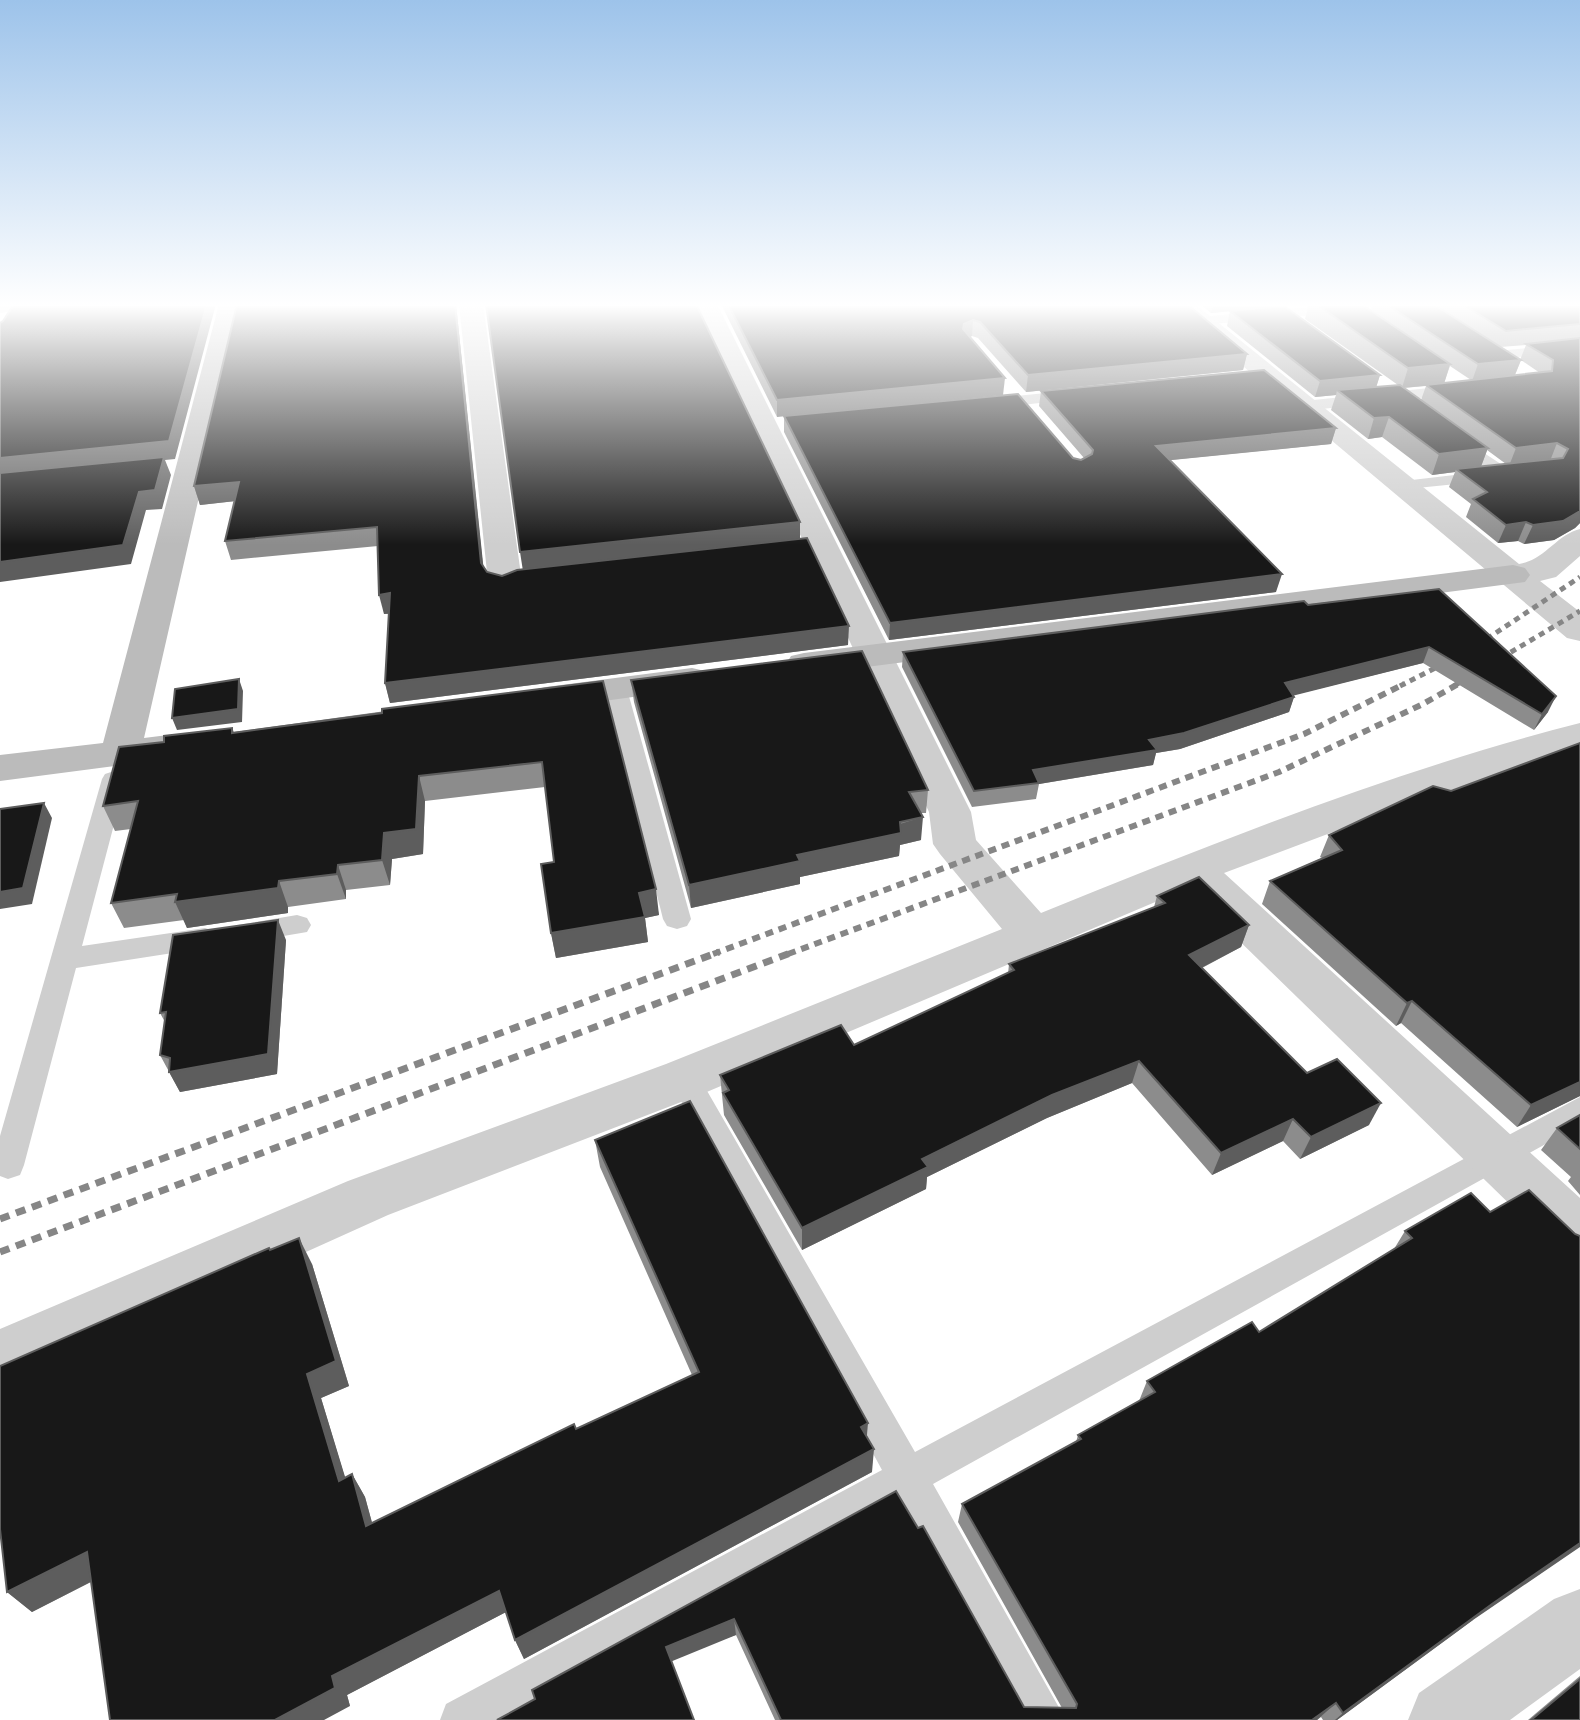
<svg xmlns="http://www.w3.org/2000/svg" width="1580" height="1720" font-family="'Archivo Narrow',sans-serif">
	<rect width="100%" height="100%" fill="#fff"/>
	<g fill="none" stroke-linecap="round" stroke-linejoin="round">
		<g fill="#cecece" fill-rule="evenodd">
			<path d="M1340,304h60l-7,4 -193,17 -7,-4 7,-4z"/>
			<path d="M1580,343v8l-84,8 -7,-4 7,-4z"/>
			<path d="M1458,385l8,5 -2,3 -160,18 -8,-5 8,-5z"/>
			<path d="M1076,390l6,2v6l-95,11 -8,-5 8,-5z"/>
			<path d="M1455,434l55,36 3,4 -3,4 -6,1 -10,-4 -2,5 -6,1 -89,9 -3,-4 3,-4 6,-1 86,-10 -40,-28 -2,-4z"/>
			<path d="M616,682l11,7 64,230 -4,7 -10,3 -10,-3 -4,-7 -58,-230z"/>
			<path d="M114,771l9,3 3,5 -44,167 123,-18 10,3 4,7 -4,7 -10,3 -129,20 -52,197 -4,10 -12,4 -8,-3v-40l102,-357 3,-5z"/>
			<path d="M297,915l10,3 4,7 -4,7 -59,10 -10,-3 -4,-7 4,-7z"/>
			<path d="M684,1067l11,3 220,382 665,-355v28l-647,359 133,236h-46l-120,-218 -394,218h-66l6,-16 436,-234 -213,-391 4,-9z"/>
		</g>
		<g fill="#cecece" fill-rule="evenodd">
			<path d="M459,304h24l39,278 -5,7 -12,3 -12,-3 -5,-7z"/>
			<path d="M693,304h24l254,508 5,28 65,73c176,-71 355,-143 539,-190v25l-178,58 -178,67 356,325v63l-20,-8 -374,-364 -484,205 -314,121 -388,175v-61l348,-148 318,-117 336,-135 -62,-75 -7,-10 -4,-32z"/>
			<path d="M1169,304h26l324,260c26,-4 37,-29 61,-35v27l-24,21 -16,4 40,31v29l-13,-3z"/>
			<path d="M1580,1589v80l-70,51h-102l11,-27 135,-94z"/>
		</g>
		<g fill="#bbb" fill-rule="evenodd">
			<path d="M0,304h28l-3,5 -25,4z"/>
			<path d="M219,304h24l-99,434 32,-4 14,3 6,9 -6,9 -14,3 -176,23v-26l103,-12z"/>
			<path d="M1513,565l12,3 5,7 -5,7 -721,93 -13,-3 -5,-8 5,-8 13,-3z"/>
			<path d="M692,668l13,3 6,8 -6,8 -159,22 -13,-3 -6,-8 6,-8 13,-3z"/>
		</g>
		<g stroke="#868686" stroke-width="5" stroke-dasharray="6 5" stroke-linecap="butt">
			<path d="M1400,686l67,-34 113,-75"/>
			<path d="M1454,686l126,-75"/>
		</g>
		<g stroke="#868686" stroke-width="6" stroke-dasharray="8 6" stroke-linecap="butt">
			<path d="M713,954l591,-220 100,-50"/>
			<path d="M788,954l491,-182 144,-68 35,-20"/>
		</g>
		<g stroke="#868686" stroke-width="7" stroke-dasharray="10 7" stroke-linecap="butt">
			<path d="M0,1219l719,-267"/>
			<path d="M0,1252l793,-300"/>
		</g>
	</g>
	<g fill="#8c8c8c" fill-rule="evenodd">
		<path d="M237,304h219l27,262 4,6 15,4 298,-54v17l48,106 -458,58 -5,-20 4,-69h-5l-6,-68 -147,14 -6,-19 10,-40 -35,4 -6,-19z"/>
		<path d="M721,304h466l60,50 -4,16 -217,22 -48,-54 -6,-2 -195,81z"/>
		<path d="M1200,304h103l-39,4 116,67 -4,12 22,-2 -93,-66 4,-15h52l10,7 2,-7h207v219l-5,5 -21,12 -30,4 -6,-3 -20,2 -32,-26 5,-13 -22,-17 6,-15 -23,3 -50,-38 -14,2 -37,-29 5,-15 -21,2 -88,-71 3,-15 -19,2zM1526,345l-6,15 -20,-13zM1521,360l19,13 -25,2zM1450,366l21,14 -27,3zM1426,386l-5,14 -18,-12zM1487,450l19,14 -25,3z"/>
		<path d="M1041,391l295,37 -5,16 -161,16 106,132 -387,48 -105,-208v-16l297,44 3,-2 -45,-52z"/>
		<path d="M1439,589l109,123 -14,18 -111,-67 -130,32 1,2 -5,15 -109,37 -24,4 -3,12 -114,19 -3,15 -64,8 -70,-140 1,-15z"/>
		<path d="M631,680l297,110 -2,23h-5v27l-21,5 -1,11 -99,21v7l-109,24 -57,-206z"/>
		<path d="M603,681l56,234 -14,3 3,24 -92,16 -5,-25 3,-71 -9,-75 -120,14 -2,53 -31,5 -2,26 -44,5v9l-58,8v6l-101,15 -3,-8 -60,8 -13,-25 20,-74 -16,2 -12,-25 61,-64 68,-14 2,4z"/>
		<path d="M1451,791l129,305 -63,31 -116,-104 -5,3 -134,-122 8,-23 52,-23 -2,-1 9,-22z"/>
		<path d="M1157,896l92,29 -8,22 -39,21 105,105 62,52 -69,34 -17,-18 -71,34 -80,-92 -85,35 -120,59 -1,12 -124,61 -78,-135 -4,-40 134,-30 154,-71 1,-10 145,-57z"/>
		<path d="M286,940l-9,134 -97,18 -20,-37 5,-33 -5,-9z"/>
		<path d="M1580,1115v80l-12,-14 3,-4 -30,-27 16,-22z"/>
		<path d="M595,1140l272,296 5,36 -348,187 -9,-19 -9,-28 -159,83 3,11 -259,-124 -59,30 -25,-20 263,-342 42,14 37,122 -28,12 24,80 7,-4 13,23 7,26 320,-148 -92,-208z"/>
		<path d="M1471,1193l2,427 -136,100h-14l-2,-3 -4,3h-542l-39,-85 -201,64 361,-208 128,216 38,1 -104,-186 4,-18 114,-62 2,-7 61,-34 8,-20 112,-49 135,-83 11,-18z"/>
		<path d="M1580,1676v44h-52z"/>
	</g>
	<g fill="#5d5d5d">
		<path d="M207,304h9l-41,155 -10,1 6,15 -9,34 -16,1 -15,54 -131,18v-124z"/>
		<path d="M455,304h1l29,278 -4,-19z"/>
		<path d="M1213,304h90l-92,9z"/>
		<path d="M973,320l-1,16 -9,4 1,-16z"/>
		<path d="M1247,354l-4,16 -217,22 2,-17z"/>
		<path d="M1521,360l-7,17 -42,4 6,-17z"/>
		<path d="M1450,364l-6,20 -42,4 6,-20z"/>
		<path d="M1380,375l-5,16 -38,-1 -1,5 -21,2 5,-16z"/>
		<path d="M1005,378l-2,17 -226,22v-17z"/>
		<path d="M1389,417l-7,20 -14,2 6,-21z"/>
		<path d="M1336,428l-5,16 -179,18 4,-16z"/>
		<path d="M1557,443l-7,18 -41,5 7,-18z"/>
		<path d="M1488,448l-8,21h-24l-1,3 -23,3 7,-21z"/>
		<path d="M239,482l6,18 -45,5 -6,-19z"/>
		<path d="M1580,511v12l-5,5 -21,12 -30,4 9,-19z"/>
		<path d="M800,522v19l-277,30 -3,-19z"/>
		<path d="M1526,522l-8,19 -20,2 8,-18z"/>
		<path d="M1282,574l-6,18 -387,48 1,-17z"/>
		<path d="M390,593l4,20 -10,1 -5,-19z"/>
		<path d="M849,626l-1,19 -458,58 -5,-20z"/>
		<path d="M1429,647l-6,16 -143,36 5,-16z"/>
		<path d="M239,679l4,12 -1,31 -65,8 -5,-12z"/>
		<path d="M1556,696l-8,16 -14,18 8,-16z"/>
		<path d="M1294,697l-5,15 -109,37 -24,4 -3,12 -114,19 -6,-14 116,-30z"/>
		<path d="M419,776l6,25 -2,53 -31,5 -2,26 -8,-25 2,-27z"/>
		<path d="M44,803l8,15 -20,86 -32,5v-17z"/>
		<path d="M923,817l-2,23 -21,5 -1,11 -99,21v7l-109,24 -2,-23 108,-30z"/>
		<path d="M338,865l8,25v9l-9,-25z"/>
		<path d="M279,881l9,26v6l-101,15 -12,-26z"/>
		<path d="M656,889l3,26 -14,3 3,24 -92,16 -5,-25 88,-40z"/>
		<path d="M278,920l8,20 -9,134 -97,18 -11,-20z"/>
		<path d="M1249,925l-8,22 -59,31 7,-23z"/>
		<path d="M1412,1001l-11,22 -5,3 11,-23z"/>
		<path d="M1139,1061l-7,22 -85,35 -120,59 -1,12 -124,61v-22l120,-69 130,-64z"/>
		<path d="M1580,1082v14l-63,31 14,-22z"/>
		<path d="M1381,1103l-12,22 -69,34 11,-22z"/>
		<path d="M1293,1119l-10,22 -71,34 9,-22z"/>
		<path d="M299,1238l13,26 37,122 -28,12 32,105 -14,-22 -32,-107z"/>
		<path d="M868,1423l-2,23 -5,-19z"/>
		<path d="M874,1449l-2,23 -348,187 -9,-19z"/>
		<path d="M352,1474l13,23 14,51 -13,-22z"/>
		<path d="M1580,1543v4l-107,73 -136,100h-2l8,-7 149,-109z"/>
		<path d="M87,1552l21,21 -76,39 -25,-20z"/>
		<path d="M499,1591l9,20 -161,84 3,11 -26,14h-49l57,-44z"/>
		<path d="M734,1619l2,16 -66,27 -4,-15z"/>
		<path d="M1336,1703l-19,17h-5z"/>
	</g>
	<g fill="#181818" stroke="#5d5d5d" stroke-width="2">
		<path d="M14,304h193l-38,137 -169,17v-135l3,-2z"/>
		<path d="M237,304h218l26,259 6,9 15,4 15,-6 290,-32 42,88 -464,57 5,-90 -11,2 -2,-68 -152,14 14,-59 -45,4z"/>
		<path d="M486,304h210l104,218 -280,30z"/>
		<path d="M728,304h459l60,50 -219,21 -48,-53 -7,-2 -9,4 -1,5 42,49 -228,22z"/>
		<path d="M1316,304h45l89,60 -42,4z"/>
		<path d="M1386,304h47l88,56 -43,4z"/>
		<path d="M1462,304h118v20l-74,7z"/>
		<path d="M1284,306l96,69 -60,6 -90,-70z"/>
		<path d="M1580,338v173l-17,10 -30,4 -7,-3 -20,3 -33,-26 14,-7 -31,-23 107,-11 5,-9 -11,-6 -41,5 -90,-63 126,-14 1,-11 -27,-16z"/>
		<path d="M1264,370l72,58 -180,18 126,128 -392,49 -106,-207 234,-22 55,64 8,2 11,-6 1,-4 -52,-59z"/>
		<path d="M1400,385l88,63 -49,6 -50,-37 -15,1 -37,-28z"/>
		<path d="M164,457l-9,33 -16,2 -16,53 -123,17v-89z"/>
		<path d="M1439,589l117,107 -14,18 -113,-67 -144,36 9,14 -110,36 -35,7 8,10 -124,20 6,13 -65,8 -71,-139 401,-51 4,4z"/>
		<path d="M862,651l66,139 -19,2 14,25 -23,5 1,11 -104,22 3,6 -111,24 -58,-205z"/>
		<path d="M239,679l-1,30 -66,9 3,-29z"/>
		<path d="M603,681l53,208 -17,4 6,24 -94,16 -10,-69 13,-2 -12,-100 -123,14 -3,53 -32,4 -2,27 -44,5 -1,9 -58,7 -1,7 -103,14 2,-8 -66,9 27,-102 -35,5 16,-59 45,-5v-6l68,-8v5l150,-20v-4z"/>
		<path d="M1580,743v339l-49,23 -119,-104 -5,2 -137,-122 72,-31 -13,-15 104,-49 18,5z"/>
		<path d="M44,803l-21,85 -23,4v-83z"/>
		<path d="M1199,877l50,48 -60,30 118,118 30,-14 44,44 -70,34 -18,-18 -72,34 -82,-92 -87,34 -130,64 6,8 -126,61 -79,-135 6,-3 -9,-15 121,-50 13,20 160,-75 -5,-6 156,-61 -8,-7z"/>
		<path d="M278,920l-10,134 -99,18 1,-14 -10,-3 6,-43 -6,1 13,-78z"/>
		<path d="M690,1101l178,322 -7,4 13,22 -359,191 -16,-49 -167,85 3,12 -60,32h-165l-23,-168 -80,40 -7,-63v-163l269,-118 1,2 29,-12 37,123 -29,13 32,107 13,-7 14,52 208,-102 2,5 123,-57 -104,-232z"/>
		<path d="M1580,1115v34l-23,-21z"/>
		<path d="M1529,1190l46,44 5,2v307l-88,61 -149,109 -7,-10 -24,17h-531l-47,-101 -68,28 28,73h-197l38,-21 -3,-9 364,-199 22,37 5,-2 101,181 52,1 1,-4 -115,-200 119,-65 -3,-4 77,-43 -8,-11 105,-59 7,10 153,-94 -7,-7 66,-38 19,19z"/>
		<path d="M1580,1679v41h-49z"/>
	</g>
	<linearGradient id="sky" x2="0" y2="1"><stop stop-color="#9dc3ea"/><stop offset="0.56" stop-color="#fff"/><stop offset="1" stop-color="#fff" stop-opacity="0"/></linearGradient>
	<rect width="1580" height="545" fill="url(#sky)"/>
</svg>
